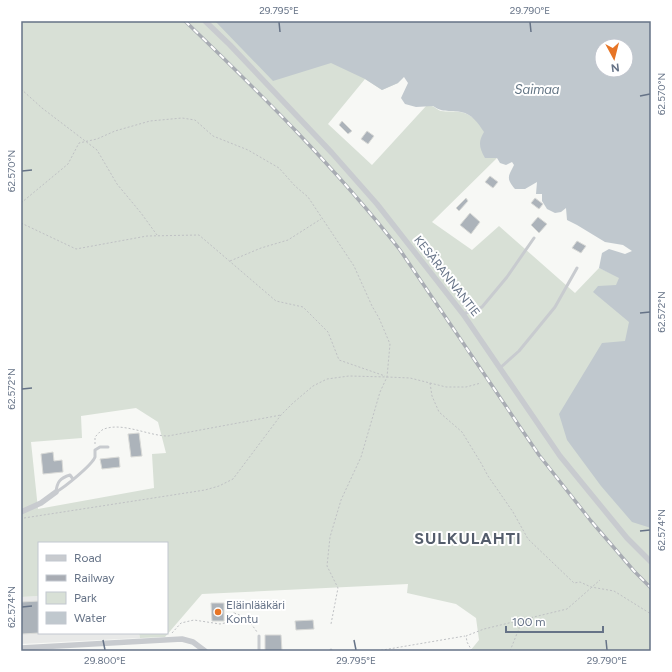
<svg xmlns="http://www.w3.org/2000/svg" width="672" height="672" font-family="Figtree,sans-serif">
	<rect width="100%" height="100%" fill="#f7f8f5"/>
	<path fill="#e8e9e8" d="M39,596v37h100l1,5 -119,6v-47z"/>
	<path fill="#d8e0d6" fill-rule="evenodd" d="M21,21h376l1,62 -16,7 -17,-11 -37,45 44,41 55,-60c9,1 8,4 14,6 6,1 13,0 19,1 21,3 29,29 37,46l-65,64 40,28 27,-24 76,67 24,-25 20,9 32,5v369h-181l9,-11 -3,-22 -20,-14 -49,-11 1,-9 -206,10 -37,43 -25,1 -1,-5h28v-90h-128v53l-18,1zM136,408l22,14 8,31 -14,1 2,34 -116,21 -7,-67 51,-4 -1,-22z"/>
	<path fill="#c0c8ce" fill-rule="evenodd" d="M215,21h436v507l-19,-6 -31,-36 -34,-46 -8,-26 43,-71 23,-2 4,-19 -36,-30 5,-6 18,-1 3,-7 -20,-10 3,-15 7,-4 16,5 7,-3 -9,-6 -18,-3 -28,-17 -10,-5 -1,-12 -5,4 -6,1 -8,-4 -5,-8v-7h-6l1,-12 -12,7h-10c-9,-11 -7,-12 -1,-24l-2,-3 -6,3 -6,-2 -3,-5h-12c-6,-11 -7,-16 -1,-26 -6,-9 -12,-18 -23,-20 -12,-3 -16,2 -28,-6l-17,1 -11,-3 -4,-6 7,-15 -4,-6 -6,6 -16,7 -17,-11 -34,-16 -58,18zM602,46h24v24h-24z"/>
	<g fill="#acb3ba" stroke="#d9dad7">
		<path d="M342,121l10,10 -4,3 -9,-9z"/>
		<path d="M367,131l7,5 -6,8 -7,-5z"/>
		<path d="M490,176l8,6 -5,6 -8,-6z"/>
		<path d="M466,198l2,3 -9,10 -3,-3z"/>
		<path d="M535,198l8,6 -4,5 -8,-6z"/>
		<path d="M470,213l10,9 -9,12 -11,-9z"/>
		<path d="M538,217l9,7 -8,9 -8,-8z"/>
		<path d="M577,241l9,5 -5,7 -9,-5z"/>
		<path d="M139,433l3,23 -11,1 -3,-23z"/>
		<path d="M53,452l1,9 8,-1 1,12 -20,2 -2,-20z"/>
		<path d="M119,457l1,10 -18,2 -2,-10z"/>
		<path d="M39,601v32l-17,1 -1,-32z"/>
		<path d="M211,603h13v18h-12z"/>
		<path d="M313,620l1,9 -18,1 -1,-9z"/>
		<path d="M265,635h16l1,16h-17z"/>
	</g>
	<g fill="none" stroke-linecap="round" stroke-linejoin="round">
		<g stroke="#bfc1c4" stroke-width="1" stroke-dasharray="2 2" stroke-linecap="butt">
			<path d="M21,89l21,19 55,42 20,34 24,29 16,22"/>
			<path d="M21,203l47,-39 11,-21 18,-4 18,-8 35,-10 32,-3 13,2 18,16 35,14 31,18 16,18 13,11 46,69 18,40 7,12 11,26 -3,33 -7,15 -19,65 -20,43 -11,37 -3,29 11,22 -7,36"/>
			<path d="M21,223l55,26 71,-13 52,-1 77,66 27,6 25,25 11,28 46,16"/>
			<path d="M230,261l31,-13 27,-8 33,-21"/>
			<path d="M430,383l2,13 7,16 23,20 19,31 7,13 25,36 15,27 46,44 6,-1 11,5 23,4 37,23"/>
			<path d="M95,444v-7c3,-3 6,-7 9,-8 19,-7 45,7 64,7l113,-21"/>
			<path d="M24,518l181,-28 14,-4 14,-7 48,-64 12,-12 20,-17 14,-7 22,-3 38,1 23,1 36,9h20l15,-4"/>
			<path d="M234,613c11,3 17,10 23,19"/>
			<path d="M172,633l9,-10 13,-3 26,4 10,-2 4,-5 -1,-10"/>
			<path d="M377,651l88,-15"/>
			<path d="M472,651l-5,-9 -1,-6 18,-7 83,-20 33,-29"/>
			<path d="M510,651l12,-30"/>
		</g>
		<g stroke="#c8cbcf" stroke-width="3">
			<path d="M463,314l19,-7 25,-30 27,-39"/>
			<path d="M500,368l19,-17 36,-44 22,-39"/>
			<path d="M56,492c9,-5 36,-27 39,-35 0,-2 0,-5 0,-7l5,-3h8"/>
			<path d="M56,492c1,-10 4,-14 14,-17l3,4"/>
			<path d="M259,636v15"/>
			<path d="M331,651v-1"/>
		</g>
		<g stroke="#c8cbcf" stroke-width="5.5">
			<path d="M205,21l25,24 102,108 45,51 86,110 97,142 67,82 24,24"/>
			<path d="M21,512l20,-9 15,-11"/>
			<path d="M21,648l161,-9 11,3 12,9"/>
		</g>
		<g stroke="#a8acb3" stroke-width="3.5">
			<path id="rail" d="M185,21c76,73 150,146 215,229l139,205 52,66 43,50 17,17"/>
		</g>
		<use href="#rail" stroke="#fff" stroke-width="2" stroke-dasharray="6" stroke-linecap="butt"/>
	</g>
	<path fill="none" stroke="#667387" stroke-width="1.5" d="M279,22l1,10M530,22l1,10M640,96l10,-2M22,171l10,-1M640,313l10,-1M22,389l10,-1M640,531l10,-1M22,607l10,-1M103,640l2,10M354,640l2,10M606,640l1,10"/>
	<circle fill="#e77526" stroke="#fff" stroke-width="1.5" cx="218" cy="612" r="4"/>
	<g text-anchor="middle" dominant-baseline="central" stroke-width="4" stroke-linejoin="round" paint-order="stroke">
		<g font-size="12" fill="#667387" stroke="#fff">
			<text transform="translate(447 276) rotate(52)">KESÄRANNANTIE</text>
		</g>
		<g font-size="12" fill="#667387" stroke="#fff" text-anchor="start">
			<text x="226" y="605">Eläinlääkäri<tspan x="226" dy="14">Kontu</tspan></text>
		</g>
		<g font-size="13" font-style="italic" fill="#627483" stroke="#fff">
			<text x="537" y="89">Saimaa</text>
		</g>
		<g font-size="16" font-weight="bold" letter-spacing="1" fill="#545d6c" stroke="#fff">
			<text x="468" y="538">SULKULAHTI</text>
		</g>
	</g>
	<rect width="672" height="672" fill="none" stroke="#ffffff" stroke-width="44"/>
	<rect x="38" y="542" width="130" height="92" fill="#ffffff" stroke="#c2c7cf"/>
	<rect x="46" y="555" width="20" height="6" fill="#c8cbcf" stroke="#c2c7cf"/>
	<text x="74" y="562" font-size="12" fill="#667387">Road</text>
	<rect x="46" y="575" width="20" height="6" fill="#a8acb3" stroke="#c2c7cf"/>
	<text x="74" y="582" font-size="12" fill="#667387">Railway</text>
	<rect x="46" y="592" width="20" height="12" fill="#d8e0d6" stroke="#c2c7cf"/>
	<text x="74" y="602" font-size="12" fill="#667387">Park</text>
	<rect x="46" y="612" width="20" height="12" fill="#c0c8ce" stroke="#c2c7cf"/>
	<text x="74" y="622" font-size="12" fill="#667387">Water</text>
	<g transform="translate(614 58) rotate(173)"><circle r="19" fill="#ffffff" stroke="#c2c7cf"/>
	<path d="M0-3L7 15L0 10L-7 15Z" fill="#e77526"/>
	<text y="-6" font-size="11" font-weight="bold" text-anchor="middle" fill="#667387">N</text>
	</g>
	<path d="M506 626v6h97v-6" fill="none" stroke="#667387" stroke-width="2"/>
	<text x="512" y="626" font-size="12" fill="#667387" stroke="#ffffff" stroke-width="3" paint-order="stroke">100 m</text>
	<rect x="22" y="22" width="628" height="628" fill="none" stroke="#667387" stroke-width="1.5"/>
	<g font-size="10" text-anchor="middle" fill="#667387">
		<text x="279" y="14">29.795°E</text>
		<text x="530" y="14">29.790°E</text>
		<text transform="translate(661 94) rotate(-90)" y="4">62.570°N</text>
		<text transform="translate(11 171) rotate(-90)" y="4">62.570°N</text>
		<text transform="translate(661 312) rotate(-90)" y="4">62.572°N</text>
		<text transform="translate(11 389) rotate(-90)" y="4">62.572°N</text>
		<text transform="translate(661 530) rotate(-90)" y="4">62.574°N</text>
		<text transform="translate(11 607) rotate(-90)" y="4">62.574°N</text>
		<text x="105" y="664">29.800°E</text>
		<text x="356" y="664">29.795°E</text>
		<text x="607" y="664">29.790°E</text>
	</g>
</svg>
